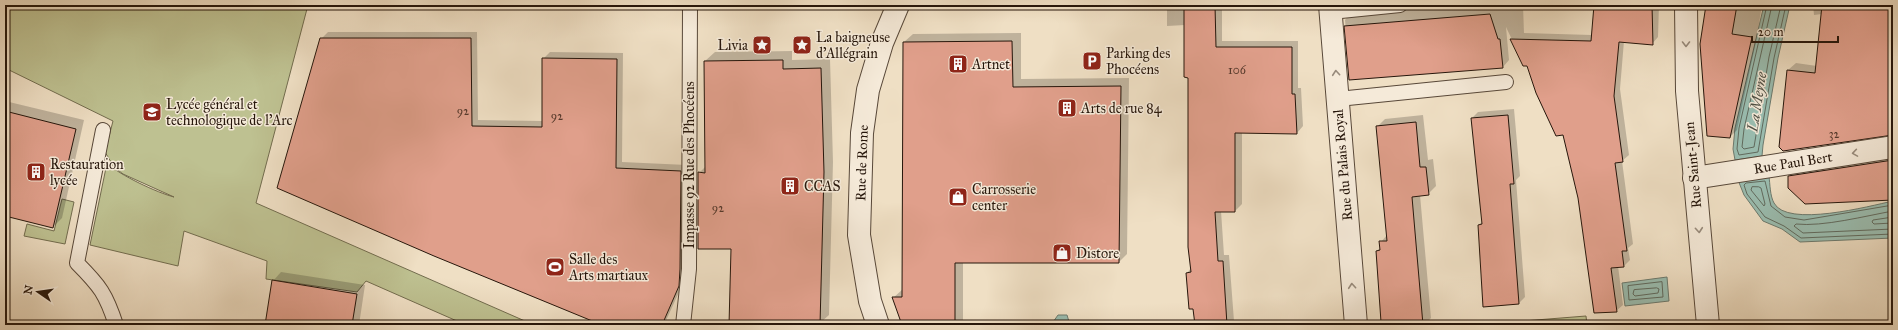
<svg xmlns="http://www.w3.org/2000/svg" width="1898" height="330" font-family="'IM FELL Great Primer',serif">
	<rect width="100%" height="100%" fill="#efdfc4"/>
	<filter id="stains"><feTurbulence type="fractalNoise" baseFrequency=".005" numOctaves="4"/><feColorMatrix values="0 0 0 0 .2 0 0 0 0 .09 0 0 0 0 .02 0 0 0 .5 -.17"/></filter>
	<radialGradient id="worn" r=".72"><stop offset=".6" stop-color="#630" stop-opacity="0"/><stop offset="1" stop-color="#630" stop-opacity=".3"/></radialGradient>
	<g fill="#bec191" stroke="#726c4e">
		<path d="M5,5h303l-52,198 278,122h-68l-100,-44 -9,11 -91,-13 1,-18 -83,-30 -6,35 -88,-21 17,-82c12,12 51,30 67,34l-51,-23 -9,-7 -9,-15 8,-31 -108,-53z"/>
		<path d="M62,199l12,3 -9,42 -41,-8 3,-12 27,7z"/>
		<path d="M1586,316l1,9h-114z"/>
	</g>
	<g fill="#9abdb0" stroke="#6c7a6e">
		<path d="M1764,5h26l-12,53 -15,87 -1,11 -27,4 -2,-11 2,-21z"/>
		<path d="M1769,176c1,8 1,20 5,27 13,25 96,3 119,-2v37l-93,4 -18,-13 -19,-8 -19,-26 -6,-15z"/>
		<path d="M1667,277l2,24 -44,5 -3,-23z"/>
		<path d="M1058,315h9l3,10h-19z"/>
	</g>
	<g fill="#0003">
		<path d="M1167,5h55v36h76v47h3l2,38 -6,7 -55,-1v72l-7,7h-14l3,44h5l5,66 -4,4h-34l-2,-18 -7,-34 4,-5 -2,-191 -4,-52 -18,1z"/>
		<path d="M1409,5h114l1,28 68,2 3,-30h64l-1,32 -6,7 -28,-3 -4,48 9,66 -7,6 11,83 -5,4 2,12 -6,6h-6l5,39 -7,6 -37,-114 -16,-63 -35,-69h-4l-18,-38 3,33 -6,7 -153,12 -5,-59 6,-7 58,-6z"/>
		<path d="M1707,5h55l-6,37 -19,88 -7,7z"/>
		<path d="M1813,5h80v129l-105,-64 8,-7 21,3 5,-52 -8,1z"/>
		<path d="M328,32h149l1,88 65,1v-62l7,-7 73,1 -1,109 65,3 -2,114 -21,46h-60l-283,-286z"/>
		<path d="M1021,33v46l108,-1 -2,176 -8,8h-156v63h-60l-10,-27 10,-9 1,-247 9,-8z"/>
		<path d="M792,51v9l38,-1 3,103 -4,153 -10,9 -55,-2 -3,3h-31l2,-77 -33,-75 7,-7 -1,-105 10,-9z"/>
		<path d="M5,101l79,19 -22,98 -9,9 -48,-12z"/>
		<path d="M1514,109l6,67 -4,4 9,117 -6,6 -35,3 -5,-81 4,-4 -11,-103 6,-6z"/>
		<path d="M1423,115l5,45 5,-1 3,27 -8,8 -8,1 11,123 -7,7h-37l-10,-74 4,-4v-5l6,-7 -10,-108 8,-8z"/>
		<path d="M1893,154v45l-104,-23 7,-7z"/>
		<path d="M281,272l84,13 -6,40h-93l7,-44z"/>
	</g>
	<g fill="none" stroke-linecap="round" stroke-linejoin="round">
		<g stroke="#606a5e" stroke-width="1">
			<path d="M1767,5l-28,123 -2,21 2,6 19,-3 16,-94 12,-53"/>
			<path d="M1772,5l-28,124 -2,18 2,2 10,-2 15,-90 12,-52"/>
			<path d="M1759,187l2,1 4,16 -1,2 -13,-16 1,-3z"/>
			<path d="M1893,205l-89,15 -19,-3 -14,-11 -6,-25 -19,2 -2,2 3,9 18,23 19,9 17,12 92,-4"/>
			<path d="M1893,211c-28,5 -70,16 -97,13l-2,2 9,7 90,-4"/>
			<path d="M1893,217l-20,3 -1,2 2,2 19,-1"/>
			<path d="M1662,282l1,15 -34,3 -1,-14z"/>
			<path d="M1657,288l2,1 -1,4 -23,3 -2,-2 1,-4z"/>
		</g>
	</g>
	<g fill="#e09f8b" stroke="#26160b">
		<path d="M1184,5h31l1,42h76v47h3l2,40 -62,-1v79h-20l3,49h5l4,64h-32l-2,-16h-4l-3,-36 5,-1 -3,-25v-169l-4,-1z"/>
		<path d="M1594,5h58l1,40 -34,-3 -5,54 9,66 -8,1 12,88h-5l2,16 -13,1 6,44 -23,1 -16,-115 -15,-63 -7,1 -20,-43 -9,-27h-4l-13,-27 81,2z"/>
		<path d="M1706,5h31l-5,29 20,3 -22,101 -23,-2 -7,-92z"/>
		<path d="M1822,5h71v130l-110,16 -4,-4 8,-77 28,3z"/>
		<path d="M1490,14l8,25h2l3,29 -154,12 -5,-54z"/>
		<path d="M320,38h151l1,88 70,1v-69l75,1 -1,109 65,3 -1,98 -1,17 -17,39h-60l-168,-69 -157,-68z"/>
		<path d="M1012,41l1,46 108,-1 -2,177h-164v62h-53l-10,-28h10l1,-255z"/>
		<path d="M783,60v9l38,-1 3,104 -4,153 -60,-2v2h-31l2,-76h-33v-77l7,1 -1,-112z"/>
		<path d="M5,111l71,18 -23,99 -48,-12z"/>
		<path d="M1508,115l6,69h-4l9,120 -36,3 -5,-82 4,-1 -11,-106z"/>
		<path d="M1416,122l4,45h6l3,28 -17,2 11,128h-37v-4l-5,1 -5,-71 4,-1 -1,-9h8l-11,-115z"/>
		<path d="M1893,160v40l-88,4 -17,-16v-12z"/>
		<path d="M272,280l85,14 -5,31h-87z"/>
	</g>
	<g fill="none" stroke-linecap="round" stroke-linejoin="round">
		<g stroke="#584839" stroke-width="16">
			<g id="lane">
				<path d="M1331,12l69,-7"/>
				<path d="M1338,99l168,-17"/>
				<path d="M103,130l-26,133c23,23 29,31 39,62"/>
				<path d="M683,325l6,-56 1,-264"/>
			</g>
		</g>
		<g stroke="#584839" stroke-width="24">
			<g id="street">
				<path d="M1330,5l26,320"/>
				<path d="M1686,5l1,86 21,234"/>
				<path d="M1694,178l199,-31"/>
				<path d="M878,325l-8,-24 -11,-66 3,-102 6,-43 14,-47 16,-38"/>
			</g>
		</g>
		<use href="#lane" stroke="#f5ead9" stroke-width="14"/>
		<use href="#street" stroke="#f5ead9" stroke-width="22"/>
	</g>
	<defs><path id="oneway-chevron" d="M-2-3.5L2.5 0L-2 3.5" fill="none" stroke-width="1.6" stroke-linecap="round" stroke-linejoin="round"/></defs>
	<g stroke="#988b7c">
		<use href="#oneway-chevron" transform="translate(1686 44) rotate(90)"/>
		<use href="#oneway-chevron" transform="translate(1336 73) rotate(-95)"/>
		<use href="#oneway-chevron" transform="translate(1855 153) rotate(171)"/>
		<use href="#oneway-chevron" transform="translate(1699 230) rotate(85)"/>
		<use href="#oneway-chevron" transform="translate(1352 286) rotate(-95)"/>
	</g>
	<defs>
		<g id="sight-square" transform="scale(1)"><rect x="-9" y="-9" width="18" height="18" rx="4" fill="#8f2418" stroke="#f5ead9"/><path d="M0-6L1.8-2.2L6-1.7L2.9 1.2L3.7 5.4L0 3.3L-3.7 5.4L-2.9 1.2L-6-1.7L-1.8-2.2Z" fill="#fff"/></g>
		<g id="parking-square" transform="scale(1)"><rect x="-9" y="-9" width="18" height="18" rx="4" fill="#8f2418" stroke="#f5ead9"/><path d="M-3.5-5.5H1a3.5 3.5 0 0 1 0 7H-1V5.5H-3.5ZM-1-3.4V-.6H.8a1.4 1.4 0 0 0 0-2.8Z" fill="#fff"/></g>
		<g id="building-square" transform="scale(1)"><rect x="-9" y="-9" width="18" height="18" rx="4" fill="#8f2418" stroke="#f5ead9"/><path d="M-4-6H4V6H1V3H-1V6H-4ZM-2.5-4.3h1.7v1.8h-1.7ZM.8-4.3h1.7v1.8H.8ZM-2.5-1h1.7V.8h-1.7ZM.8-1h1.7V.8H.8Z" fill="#fff"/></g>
		<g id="school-square" transform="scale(1)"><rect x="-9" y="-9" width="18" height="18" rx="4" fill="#8f2418" stroke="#f5ead9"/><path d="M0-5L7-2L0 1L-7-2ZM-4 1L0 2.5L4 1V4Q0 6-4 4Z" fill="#fff"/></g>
		<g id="shop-square" transform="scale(1)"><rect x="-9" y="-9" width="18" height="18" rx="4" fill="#8f2418" stroke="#f5ead9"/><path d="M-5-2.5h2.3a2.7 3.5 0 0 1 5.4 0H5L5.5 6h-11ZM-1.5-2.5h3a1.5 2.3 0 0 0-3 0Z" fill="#fff"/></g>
		<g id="stadium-square" transform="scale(1)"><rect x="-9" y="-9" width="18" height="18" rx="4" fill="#8f2418" stroke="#f5ead9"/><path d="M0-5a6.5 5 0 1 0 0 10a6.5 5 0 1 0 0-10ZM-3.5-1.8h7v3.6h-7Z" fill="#fff"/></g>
	</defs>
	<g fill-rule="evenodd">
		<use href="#sight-square" x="762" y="45"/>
		<use href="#sight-square" x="802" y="45"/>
		<use href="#parking-square" x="1092" y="61"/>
		<use href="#building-square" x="958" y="64"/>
		<use href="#building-square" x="1067" y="108"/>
		<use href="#school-square" x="152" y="112"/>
		<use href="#building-square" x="36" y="172"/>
		<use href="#building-square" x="790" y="186"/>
		<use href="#shop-square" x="958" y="197"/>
		<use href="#shop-square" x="1062" y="253"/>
		<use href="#stadium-square" x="555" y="267"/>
	</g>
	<g text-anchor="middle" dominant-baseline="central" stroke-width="3" stroke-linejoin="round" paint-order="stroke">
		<g font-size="12" fill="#54382b">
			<text x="1237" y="70">106</text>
			<text x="463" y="111">92</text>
			<text x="557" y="116">92</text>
			<text x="1834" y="134">32</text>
			<text x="718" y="208">92</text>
		</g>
		<g font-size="14" fill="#26160b" stroke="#f5ead9" text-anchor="start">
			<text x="816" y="37">La baigneuse<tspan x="816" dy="16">d’Allégrain</tspan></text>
			<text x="748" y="45" text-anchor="end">Livia</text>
			<text x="1106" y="53">Parking des<tspan x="1106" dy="16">Phocéens</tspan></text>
			<text x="972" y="64">Artnet</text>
			<text x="166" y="104">Lycée général et<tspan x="166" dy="16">technologique de l'Arc</tspan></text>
			<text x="1081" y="108">Arts de rue 84</text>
			<text x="50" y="164">Restauration<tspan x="50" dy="16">lycée</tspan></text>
			<text x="804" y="186">CCAS</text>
			<text x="972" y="189">Carrosserie<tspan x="972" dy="16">center</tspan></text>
			<text x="1076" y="253">Distore</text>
			<text x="569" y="259">Salle des<tspan x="569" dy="16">Arts martiaux</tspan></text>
		</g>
		<g font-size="14" fill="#26160b" stroke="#f5ead9">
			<text transform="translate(862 163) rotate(-88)">Rue de Rome</text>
			<text transform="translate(1793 163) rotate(-9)">Rue Paul Bert</text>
			<text transform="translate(689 165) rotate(-90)">Impasse 92 Rue des Phocéens</text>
			<text transform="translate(1343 165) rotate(-95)">Rue du Palais Royal</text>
			<text transform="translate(1693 165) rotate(-95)">Rue Saint-Jean</text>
		</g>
		<g font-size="15" font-style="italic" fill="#4f5045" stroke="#f5ead9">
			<text transform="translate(1757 102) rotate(-81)">La Meyne</text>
		</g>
	</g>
	<rect width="1898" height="330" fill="none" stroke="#efdfc4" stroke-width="20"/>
	<rect x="6" y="6" width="1886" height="318" fill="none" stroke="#26160b" stroke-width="2"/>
	<rect x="10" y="10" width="1878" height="310" fill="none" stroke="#26160b"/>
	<g transform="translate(38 292) rotate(283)" stroke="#f5ead9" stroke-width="3" paint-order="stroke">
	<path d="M0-3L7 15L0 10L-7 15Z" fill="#26160b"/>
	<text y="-6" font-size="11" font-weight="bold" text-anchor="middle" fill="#26160b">N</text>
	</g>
	<path d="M1752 36v6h86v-6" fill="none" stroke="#26160b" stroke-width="2"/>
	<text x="1758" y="36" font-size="12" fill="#26160b" stroke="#f5ead9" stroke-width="3" paint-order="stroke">20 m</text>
	<rect width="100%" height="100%" filter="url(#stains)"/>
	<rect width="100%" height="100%" fill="url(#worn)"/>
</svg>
